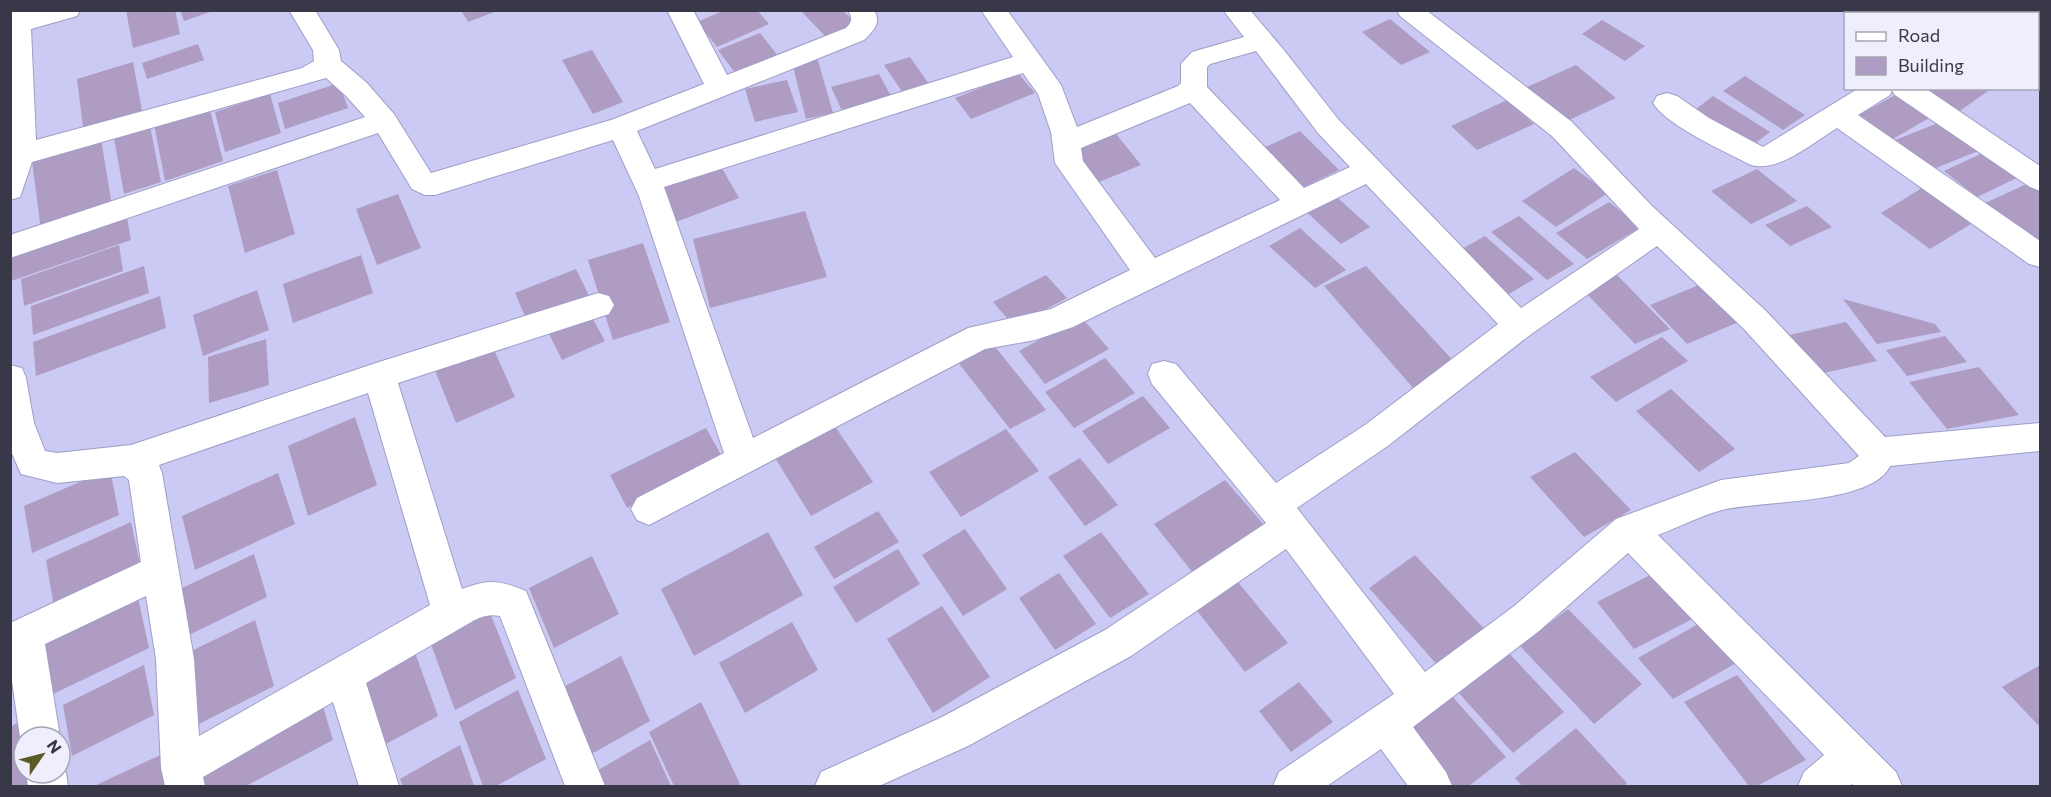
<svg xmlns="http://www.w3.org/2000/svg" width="2051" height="797" font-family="Commissioner,sans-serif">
	<rect width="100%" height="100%" fill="#cbcaf5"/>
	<g fill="#ae9cc3">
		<path d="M126,10h49l5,24 -47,14z"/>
		<path d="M180,10h33v1l-29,10z"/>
		<path d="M461,10h36v1l-29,11z"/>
		<path d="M725,10h32l12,14 -52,23 -20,-25z"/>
		<path d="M805,10h37l15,14 -30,14 -25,-26z"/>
		<path d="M1390,19l40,33 -29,13 -39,-33z"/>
		<path d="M1602,20l43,26 -20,15 -43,-27z"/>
		<path d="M760,33l18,23 -42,18 -18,-24z"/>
		<path d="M198,44l6,16 -57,19 -5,-16z"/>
		<path d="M592,50l31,52 -30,12 -31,-54z"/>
		<path d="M817,57l16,56 -27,6 -14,-57z"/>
		<path d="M910,57l21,30 -26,9 -21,-31z"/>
		<path d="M133,62l10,54 -59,18 -7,-55z"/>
		<path d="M1576,65l40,33 -49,23 -40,-34z"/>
		<path d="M1018,73l17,20 -64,26 -16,-21z"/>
		<path d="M879,74l12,22 -49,15 -11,-24z"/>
		<path d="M1745,76l60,39 -22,15 -60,-39z"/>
		<path d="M787,80l11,32 -43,10 -10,-33z"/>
		<path d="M339,83l9,25 -63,21 -7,-26z"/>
		<path d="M1917,88h75l-35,25z"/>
		<path d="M270,94l11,39 -56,19 -10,-40z"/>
		<path d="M1897,94l34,23 -40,23 -34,-24z"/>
		<path d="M1713,96l57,36 -17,13 -57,-36z"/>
		<path d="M1507,100l27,24 -57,26 -26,-24z"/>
		<path d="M209,106l14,55 -58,20 -11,-57z"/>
		<path d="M1941,122l37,29 -47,19 -36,-30z"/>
		<path d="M150,126l11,56 -37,12 -10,-56z"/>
		<path d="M1113,130l28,35 -42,17 -28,-36z"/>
		<path d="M1300,131l39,39 -44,21 -38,-40z"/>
		<path d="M101,139l11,67 -71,24 -9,-69z"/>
		<path d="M1985,152l34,25 -42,20 -33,-26z"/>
		<path d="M719,163l20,35 -68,26 -18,-37z"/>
		<path d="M1574,168l34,25 -52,34 -34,-26z"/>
		<path d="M1757,169l40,32 -46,23 -40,-33z"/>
		<path d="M277,170l18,64 -50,19 -17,-67z"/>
		<path d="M2031,182l9,7v60l-57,-45z"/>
		<path d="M1927,185l49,36 -46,28 -49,-36z"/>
		<path d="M1330,191l40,36 -29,17 -40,-37z"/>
		<path d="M398,194l23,54 -44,17 -21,-56z"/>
		<path d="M1609,202l32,25 -54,32 -31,-26z"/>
		<path d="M1807,206l25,21 -42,19 -25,-21z"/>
		<path d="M805,211l22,66 -117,31 -17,-69z"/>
		<path d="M126,212l5,28 -120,41 -1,-30z"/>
		<path d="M1519,216l55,48 -27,16 -56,-48z"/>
		<path d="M1300,228l46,42 -31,18 -46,-42z"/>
		<path d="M1485,236l49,43 -25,15 -49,-44z"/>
		<path d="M643,243l27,79 -57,18 -25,-80z"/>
		<path d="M119,245l4,26 -99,35 -3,-27z"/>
		<path d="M361,255l12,38 -80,30 -10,-39z"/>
		<path d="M144,266l5,27 -116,42 -2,-29z"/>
		<path d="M1366,266l93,101 -44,23 -91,-104z"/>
		<path d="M576,269l13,27 -62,25 -12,-28z"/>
		<path d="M1046,275l21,23 -53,28 -21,-24z"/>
		<path d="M1617,275l53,54 -35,15 -53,-55z"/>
		<path d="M1704,283l37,38 -54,23 -37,-39z"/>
		<path d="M257,290l12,40 -66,26 -10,-41z"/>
		<path d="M160,296l6,32 -130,48 -3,-34z"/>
		<path d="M1843,299l92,25 6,8 -64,12z"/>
		<path d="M589,312l16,29 -43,19 -15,-30z"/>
		<path d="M1081,317l28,32 -64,35 -26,-33z"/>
		<path d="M1846,322l31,39 -62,14 -30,-39z"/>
		<path d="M1945,336l22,26 -60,14 -21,-26z"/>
		<path d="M1662,337l26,24 -72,41 -26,-25z"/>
		<path d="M266,339l3,46 -60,18 -1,-46z"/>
		<path d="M491,343l24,54 -59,26 -22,-55z"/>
		<path d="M992,343l54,67 -36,19 -53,-68z"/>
		<path d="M1105,358l30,35 -61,35 -29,-36z"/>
		<path d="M1979,367l40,48 -72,14 -38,-47z"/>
		<path d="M1671,389l64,60 -36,23 -63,-61z"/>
		<path d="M1143,396l27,32 -62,36 -26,-33z"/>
		<path d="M355,417l22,68 -69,31 -20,-70z"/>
		<path d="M832,422l41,60 -62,34 -39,-63z"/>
		<path d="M706,428l18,32 -97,48 -17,-33z"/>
		<path d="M1006,429l33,42 -78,46 -32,-45z"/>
		<path d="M1575,452l56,58 -47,27 -54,-60z"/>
		<path d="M1080,458l38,47 -33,21 -37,-49z"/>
		<path d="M110,469l9,46 -87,38 -8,-47z"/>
		<path d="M278,473l17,51 -100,46 -13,-54z"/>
		<path d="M1225,480l40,46 -72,47 -39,-49z"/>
		<path d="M878,511l21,31 -65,37 -20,-32z"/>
		<path d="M131,522l11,51 -87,40 -9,-53z"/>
		<path d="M965,529l42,60 -44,27 -41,-61z"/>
		<path d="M768,532l35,63 -109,61 -33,-67z"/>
		<path d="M1101,532l48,62 -39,24 -47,-62z"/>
		<path d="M898,549l22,35 -64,39 -23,-36z"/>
		<path d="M254,554l13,43 -78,38 -11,-45z"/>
		<path d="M1415,555l73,78 -48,35 -71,-80z"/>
		<path d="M592,556l27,58 -65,34 -25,-60z"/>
		<path d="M1662,569l38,46 -66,34 -37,-47z"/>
		<path d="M1059,573l37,51 -41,26 -36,-52z"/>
		<path d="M1233,576l55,67 -43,29 -54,-69z"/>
		<path d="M138,598l11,50 -98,47 -8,-53z"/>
		<path d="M487,605l29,73 -61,32 -27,-74z"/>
		<path d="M942,606l48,71 -57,36 -46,-74z"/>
		<path d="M1568,609l74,75 -48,40 -74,-78z"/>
		<path d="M1707,619l36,40 -70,40 -35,-41z"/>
		<path d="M255,620l19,66 -77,39 -16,-69z"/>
		<path d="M792,622l26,48 -73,43 -26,-50z"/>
		<path d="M414,650l24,66 -54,29 -22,-68z"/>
		<path d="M1507,651l57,61 -51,41 -57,-63z"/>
		<path d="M621,656l29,65 -62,35 -28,-67z"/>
		<path d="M144,665l10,50 -82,41 -9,-51z"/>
		<path d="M2040,665v62l-38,-40z"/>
		<path d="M1737,675l69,85 -49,26h-8l-65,-84z"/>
		<path d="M1299,682l34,40 -42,30 -32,-41z"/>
		<path d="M518,690l28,69 -50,27h-13l-24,-64z"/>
		<path d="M319,693l14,47 -87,46h-42l-7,-30z"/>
		<path d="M1451,695l55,62 -37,29h-18l-47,-55z"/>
		<path d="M701,702l40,84h-67l-25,-54z"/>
		<path d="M23,720l3,17h-2v36h9l2,10 -7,3h-18v-59z"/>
		<path d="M1576,728l51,55 -3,3h-102l-7,-8z"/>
		<path d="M650,740l21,46h-79l-4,-10z"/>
		<path d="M460,745l14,41h-71l-3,-7z"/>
		<path d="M169,751l5,35h-80z"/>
	</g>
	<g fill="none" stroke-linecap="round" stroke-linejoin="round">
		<g stroke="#9f9ec7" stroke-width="2">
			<g id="minor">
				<path d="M10,10h70l-3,6 -46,13 5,111 266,-72 12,-7 -1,-11 -24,-40h26l24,40 2,11 25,21 28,32 37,59 180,-53 93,-36 -37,-74h26l34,65 119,-47c6,-6 7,-9 2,-18h26c8,13 -1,21 -10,30l-227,91 18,38 358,-112 -32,-47h26l54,75 16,42 101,-41 3,-3v-19l11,-12 52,-15 -21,-27h27l33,39 55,70 183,189 118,-79 -87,-93 -152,-120 -3,-6h29l146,112 80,84 114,105 119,126 155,-14v28l-150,15c-18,39 -128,34 -168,44 -22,6 -43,17 -64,25l238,237 6,14h-48l-2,-2 -3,2h-51l6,-14 20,-17 -196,-202 -89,78 -126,96 33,45 6,14h-44l-27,-37 -54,37h-54l6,-14 115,-78 -108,-145 -155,107 -163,90 -89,40h-64l6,-14 119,-54 165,-88 161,-107 -114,-139 -4,-10 4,-10 12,-3 12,3 100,119 89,-58 133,-101 -132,-140 -293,143 -38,13 -50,9 -336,176 -12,-5 -6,-11 6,-11 87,-45 -85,-257 -26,-56 -178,55h-10l-13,-6 -34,-56 -368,125v-23l355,-118 -19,-21 -20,-18 -294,84 -12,35 -10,3zM1256,51l62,82 32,34 -46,21 -97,-101v-20l3,-3zM1023,73l15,21 13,38 4,31 75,107 -79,39 -83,19 -215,110 -89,-251zM1190,103l90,97 -125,58 -72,-97 -2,-13zM1657,246l87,83 115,127 -10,7 -128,17 -105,39 -103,88 -88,65 -128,-164 92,-63 141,-110z"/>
				<path d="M1928,10h28l2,4h-29z"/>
				<path d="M2009,10h31l-2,5 -31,-1z"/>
				<path d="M1859,88h66l115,78v25l-10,-4 -135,-92 -3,-5 -2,5 -32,20 182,126v26l-11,-3 -192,-136c-23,14 -59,45 -86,37 -25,-13 -84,-39 -98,-62l4,-7 10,-3 10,3 32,22 54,29z"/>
				<path d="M598,293l11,3 5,9 -5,9 -211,69 64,206c27,-10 37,-9 64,2l79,195h-40l-65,-170c-11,-2 -18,0 -27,5l-107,62 33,103h-40l-26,-84 -130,75 2,9h-40l-4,-18 -5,-109 -10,-63 -101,48 15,93h-36v9l-4,-9 -10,-70v-44l131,-61 -12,-82 -5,-4 -67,7 -36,-9 -11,-25v-84l12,3 4,10 8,45 11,28 12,2 74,-8 248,-83zM368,393l62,212 -231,131 -5,-77 -32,-186 -3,-8z"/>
				<path d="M60,759l6,14 2,13h-40l-2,-13h34z"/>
			</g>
		</g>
		<use href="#minor" fill="#fff" fill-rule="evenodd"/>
	</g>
	<rect width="2051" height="797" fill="none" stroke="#393849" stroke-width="24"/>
	<rect x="1844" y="12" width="195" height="78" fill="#eeeefc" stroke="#a6a5b4" stroke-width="1.5"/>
	<rect x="1856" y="32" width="30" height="9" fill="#ffffff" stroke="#a6a5b4" stroke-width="1.5"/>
	<text x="1898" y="42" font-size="18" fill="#393849">Road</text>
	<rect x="1856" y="57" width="30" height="18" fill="#ae9cc3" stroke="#a6a5b4" stroke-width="1.5"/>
	<text x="1898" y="72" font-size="18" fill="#393849">Building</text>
	<g transform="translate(42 755) rotate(55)"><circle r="28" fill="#eeeefc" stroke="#a6a5b4" stroke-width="1.5"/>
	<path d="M0-4.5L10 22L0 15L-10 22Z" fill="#5c5a26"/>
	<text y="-9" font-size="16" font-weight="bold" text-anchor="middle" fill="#393849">N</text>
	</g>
</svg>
